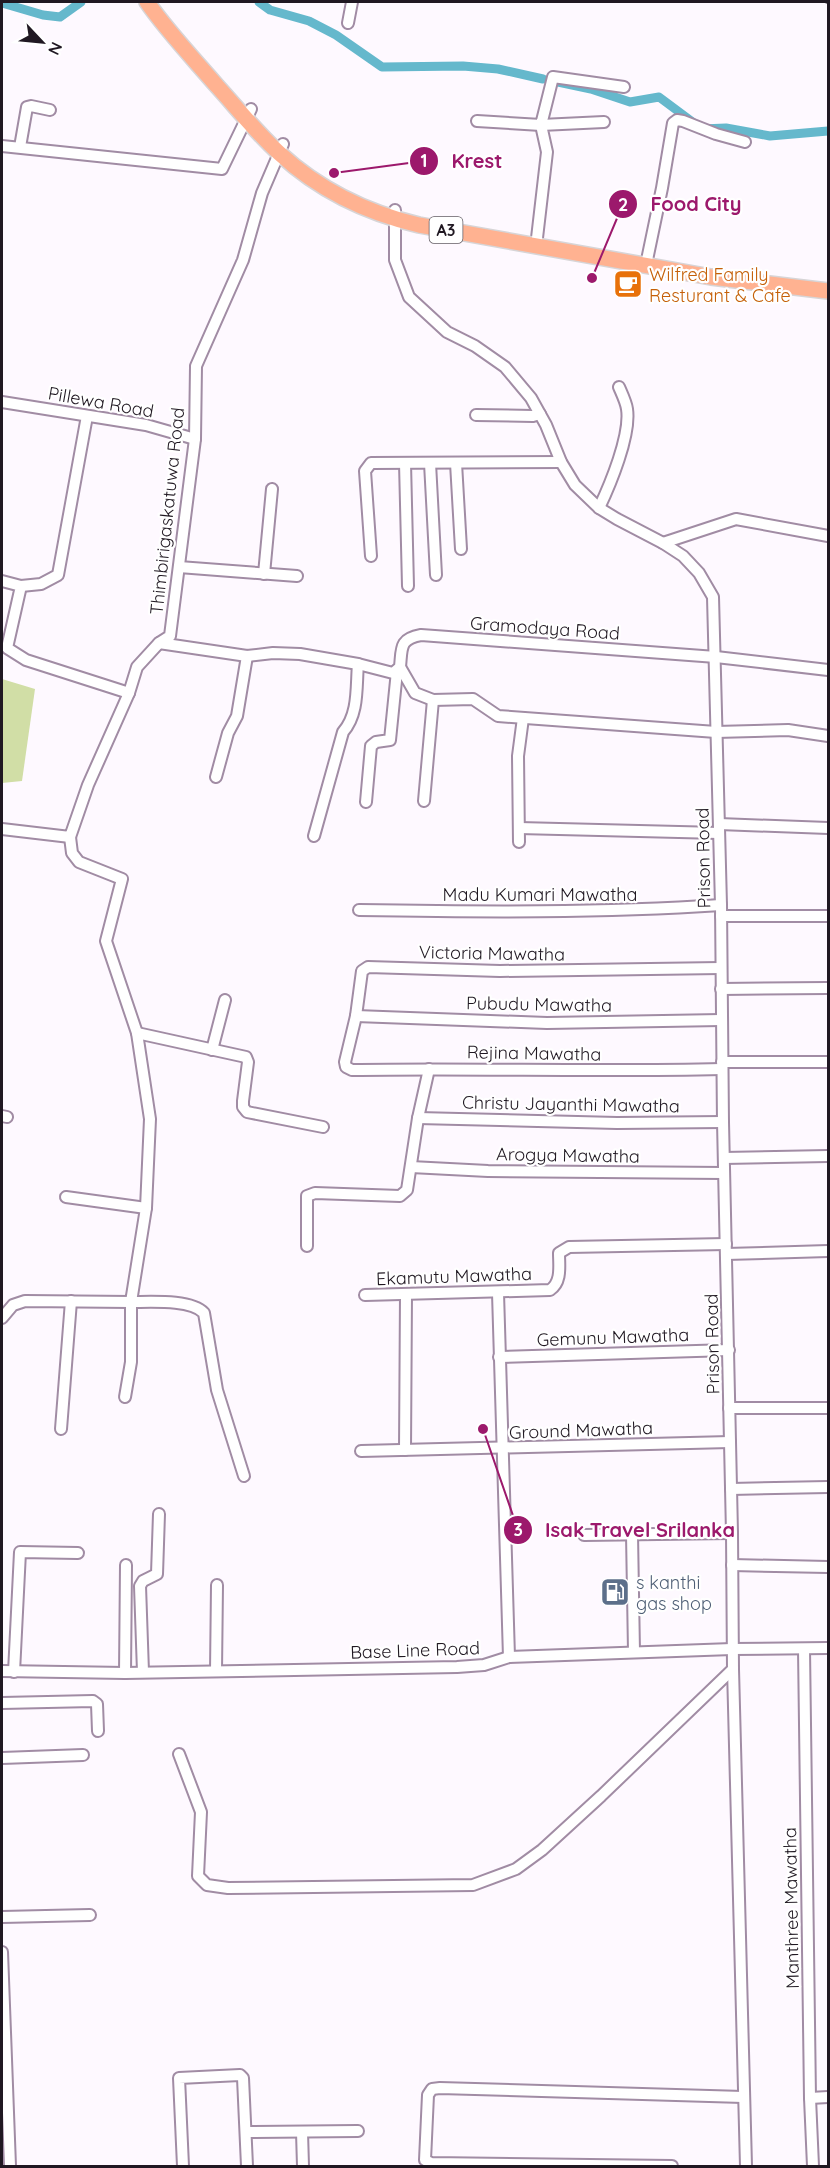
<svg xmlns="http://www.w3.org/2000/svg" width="830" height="2168" font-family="Quicksand,sans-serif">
	<rect width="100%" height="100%" fill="#fef9ff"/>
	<path fill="#d1dea6" d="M2,679l33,10 -13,92 -20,2z"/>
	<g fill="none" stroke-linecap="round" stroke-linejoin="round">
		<g stroke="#65b8cc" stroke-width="9">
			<path d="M259,2l11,8 39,11 27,14 46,32 81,-1 35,3 45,10"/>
			<path d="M2,3l41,12 17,2 21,-15"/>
			<path d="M558,82l33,7 39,13 29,-5 43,32 24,-1 44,8 58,-5"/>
		</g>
		<g stroke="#a18ca4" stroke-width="14">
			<g id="minor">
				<path d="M348,23l4,-21"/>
				<path d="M477,121l64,4 12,-48 71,10"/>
				<path d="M2,146l220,23 29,-60"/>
				<path d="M20,147l7,-40 4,-1 19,4"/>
				<path d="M395,210v50l14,37 38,35 28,14 30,21 26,31 15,27 15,37 14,23 24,23 18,11 46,24 20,13 16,17 14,24 8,308 2,217 9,411 1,136 13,497"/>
				<path d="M537,238l10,-86 -6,-27 63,-3"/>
				<path d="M647,260l15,-72 11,-65 4,-3 6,1 33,13 29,8"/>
				<path d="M2,402l144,23 49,14"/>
				<path d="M476,415l57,1 7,-2"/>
				<path d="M405,463l3,123"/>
				<path d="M430,463l6,112"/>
				<path d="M456,463l5,86"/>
				<path d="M599,508c11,-23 32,-73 28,-99 -1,-7 -5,-15 -8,-22"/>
				<path d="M663,543l73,-24 92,17"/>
				<path d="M371,556l-6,-85 6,-8 190,-1"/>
				<path d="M179,567l118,9"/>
				<path d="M264,574l8,-85"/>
				<path d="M2,581l19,5 -14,62 19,12 103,33"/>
				<path d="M21,586l20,-2 17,-9 29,-159"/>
				<path d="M159,643l88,13 26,-3 27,1 58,10 35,9 7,-6c2,-19 -1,-28 21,-32l295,22 112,13"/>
				<path d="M400,667l15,26 18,7 40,-1 25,17 218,16 72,-2 40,6"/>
				<path d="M216,777l12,-44 9,-17 10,-60"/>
				<path d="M424,801l9,-101"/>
				<path d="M366,802l5,-56 5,-4 14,-2 7,-69"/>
				<path d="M719,824l109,4"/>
				<path d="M519,828l200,5"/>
				<path d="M2,829l68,8 18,-52 41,-92 8,-26 22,-24 11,-7 25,-197 1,-73 47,-106 19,-67 21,-49"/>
				<path d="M314,836l29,-104c16,-18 13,-45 15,-68"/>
				<path d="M519,842l-1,-86 5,-38"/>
				<path d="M359,910c121,2 241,3 362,-5"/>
				<path d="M721,916h107"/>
				<path d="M721,968l-221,3 -132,-4 -6,4 -6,45 -11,46 1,5 6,3c123,-2 247,2 370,-1"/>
				<path d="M721,989l107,-1"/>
				<path d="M356,1016l191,7 174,-3"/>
				<path d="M137,1033l109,24 2,5 -5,39v6l4,5 76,15"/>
				<path d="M212,1050l13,-50"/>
				<path d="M722,1062h106"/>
				<path d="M2,1116l5,1"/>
				<path d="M418,1118l199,5 106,-1"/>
				<path d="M724,1158l104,-2"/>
				<path d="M411,1167l77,4 236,2"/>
				<path d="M66,1197l80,11"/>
				<path d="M307,1246v-50l8,-3 85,3 7,-6 11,-72 11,-49"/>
				<path d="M726,1254l102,-3"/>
				<path d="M498,1293l11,364"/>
				<path d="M365,1295l185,-5c12,-8 9,-24 9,-37l10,-6 157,-3"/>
				<path d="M2,1318l11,-13 12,-4 106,1 15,-94 4,-89 -13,-86 -31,-92 16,-62 -43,-17 -7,-9 -2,-16"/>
				<path d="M499,1357l230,-7"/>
				<path d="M125,1397l6,-35v-60c19,0 60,-3 73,11l13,77 27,86"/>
				<path d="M729,1408h99"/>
				<path d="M61,1429l10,-128"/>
				<path d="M405,1450l1,-156"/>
				<path d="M361,1451l369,-9"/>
				<path d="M731,1489l97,-2"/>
				<path d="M632,1534l2,118"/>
				<path d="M584,1535l148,-2"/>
				<path d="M732,1565l96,2"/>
				<path d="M804,1649l6,449 3,68"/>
				<path d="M2,1671l123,2 332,-6 27,-2 25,-8 223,-8 96,-1"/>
				<path d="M216,1671l1,-86"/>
				<path d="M14,1672l6,-120 58,1"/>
				<path d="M143,1672l-3,-86 3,-5 14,-7 2,-60"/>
				<path d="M125,1673l1,-108"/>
				<path d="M2,1703l91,-2 4,3 1,27"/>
				<path d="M179,1754l22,58 -3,64 9,9 21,3 245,-3 43,-16 26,-19 59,-54 132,-127"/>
				<path d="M2,1758l81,-3"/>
				<path d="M2,1917l88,-2"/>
				<path d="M2,1952l8,214"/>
				<path d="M810,2098l18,-1"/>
				<path d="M246,2132l112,-1"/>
				<path d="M302,2132l1,34"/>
				<path d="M183,2166l-4,-88 61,-3 3,3 4,88"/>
				<path d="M672,2166l-241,-3 -6,-3 3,-65 4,-6 8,-1 303,9"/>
			</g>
		</g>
		<g stroke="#d7d5d7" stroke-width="18">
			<path id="highway" d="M147,2c20,29 46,56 70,84 20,22 39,46 62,67 39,36 88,60 140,72l292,52 117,14"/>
		</g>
		<use href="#minor" stroke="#fff" stroke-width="10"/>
		<use href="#highway" stroke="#ffb291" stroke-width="15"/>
		<path stroke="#7d777f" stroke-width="3" d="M826,2l2,1"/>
	</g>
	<defs>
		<g id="cafe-square" transform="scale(1.5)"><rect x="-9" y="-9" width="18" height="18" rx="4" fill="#e8710a" stroke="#fff"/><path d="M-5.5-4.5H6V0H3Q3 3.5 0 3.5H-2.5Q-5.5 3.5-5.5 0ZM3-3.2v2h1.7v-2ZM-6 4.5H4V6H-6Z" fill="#fff"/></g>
		<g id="fuel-square" transform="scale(1.5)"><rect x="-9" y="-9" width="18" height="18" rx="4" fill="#5c6f8a" stroke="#fff"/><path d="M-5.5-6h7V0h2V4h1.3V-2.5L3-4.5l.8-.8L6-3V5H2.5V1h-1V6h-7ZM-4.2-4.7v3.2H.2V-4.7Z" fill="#fff"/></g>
	</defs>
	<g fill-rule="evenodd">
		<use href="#cafe-square" x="628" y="284"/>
		<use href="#fuel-square" x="615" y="1592"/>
	</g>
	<g text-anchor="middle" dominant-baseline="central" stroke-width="4.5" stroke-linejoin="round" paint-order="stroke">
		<rect fill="#fff" stroke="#635d64" stroke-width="1.5" x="429.5" y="217" width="33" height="26" rx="4.5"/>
		<g font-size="16" font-weight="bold" fill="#201822">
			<text x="446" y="230">A3</text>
		</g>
		<g font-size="18" fill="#c56008" stroke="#fff" text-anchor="start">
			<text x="649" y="274">Wilfred Family<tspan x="649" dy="21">Resturant &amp; Cafe</tspan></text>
		</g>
		<g font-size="18" fill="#201822" stroke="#fff">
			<text transform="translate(101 402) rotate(10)">Pillewa Road</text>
			<text transform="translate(167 511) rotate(-84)">Thimbirigaskatuwa Road</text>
			<text transform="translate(545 628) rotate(4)">Gramodaya Road</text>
			<text transform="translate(703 858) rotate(-91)">Prison Road</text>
			<text x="540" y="894">Madu Kumari Mawatha</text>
			<text transform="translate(492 953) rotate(1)">Victoria Mawatha</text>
			<text transform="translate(539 1004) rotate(1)">Pubudu Mawatha</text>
			<text transform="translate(534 1053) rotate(1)">Rejina Mawatha</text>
			<text transform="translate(571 1104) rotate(1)">Christu Jayanthi Mawatha</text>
			<text transform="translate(568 1155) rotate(1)">Arogya Mawatha</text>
			<text transform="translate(454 1276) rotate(-2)">Ekamutu Mawatha</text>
			<text transform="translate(613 1337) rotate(-2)">Gemunu Mawatha</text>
			<text transform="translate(712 1344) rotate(-91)">Prison Road</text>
			<text transform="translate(581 1430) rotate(-2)">Ground Mawatha</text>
			<text transform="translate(415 1650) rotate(-2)">Base Line Road</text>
			<text transform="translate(791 1908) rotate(-91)">Manthree Mawatha</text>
		</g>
		<g font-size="18" fill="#4e5e75" stroke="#fff" text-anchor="start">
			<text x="636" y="1582">s kanthi<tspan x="636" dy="21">gas shop</tspan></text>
		</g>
	</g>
	<path fill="none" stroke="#9c196c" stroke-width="2" d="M334 173L424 161M592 278L623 204M483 1429L518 1530"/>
	<g fill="#9c196c" stroke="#fff" stroke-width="2">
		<circle cx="334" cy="173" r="6"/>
		<circle cx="592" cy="278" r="6"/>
		<circle cx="483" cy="1429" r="6"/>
		<circle cx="424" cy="161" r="15"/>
		<circle cx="623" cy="204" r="15"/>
		<circle cx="518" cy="1530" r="15"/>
	</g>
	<g font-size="18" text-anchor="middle" font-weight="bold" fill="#fff">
		<text x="424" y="167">1</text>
		<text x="623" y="211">2</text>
		<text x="518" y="1536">3</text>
	</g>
	<g font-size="20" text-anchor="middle" font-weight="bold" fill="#9c196c" stroke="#fff" stroke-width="4.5" stroke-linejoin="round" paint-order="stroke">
		<text x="477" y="168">Krest</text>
		<text x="696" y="211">Food City</text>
		<text x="640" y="1537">Isak Travel Srilanka</text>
	</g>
	<rect width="830" height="2168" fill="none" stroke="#201822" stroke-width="6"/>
	<g transform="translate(42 42) rotate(116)" stroke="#ffffff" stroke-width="4.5" paint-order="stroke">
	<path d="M0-4.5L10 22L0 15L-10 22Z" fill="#201822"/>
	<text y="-9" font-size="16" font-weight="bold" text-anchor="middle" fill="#201822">N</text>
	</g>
</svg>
